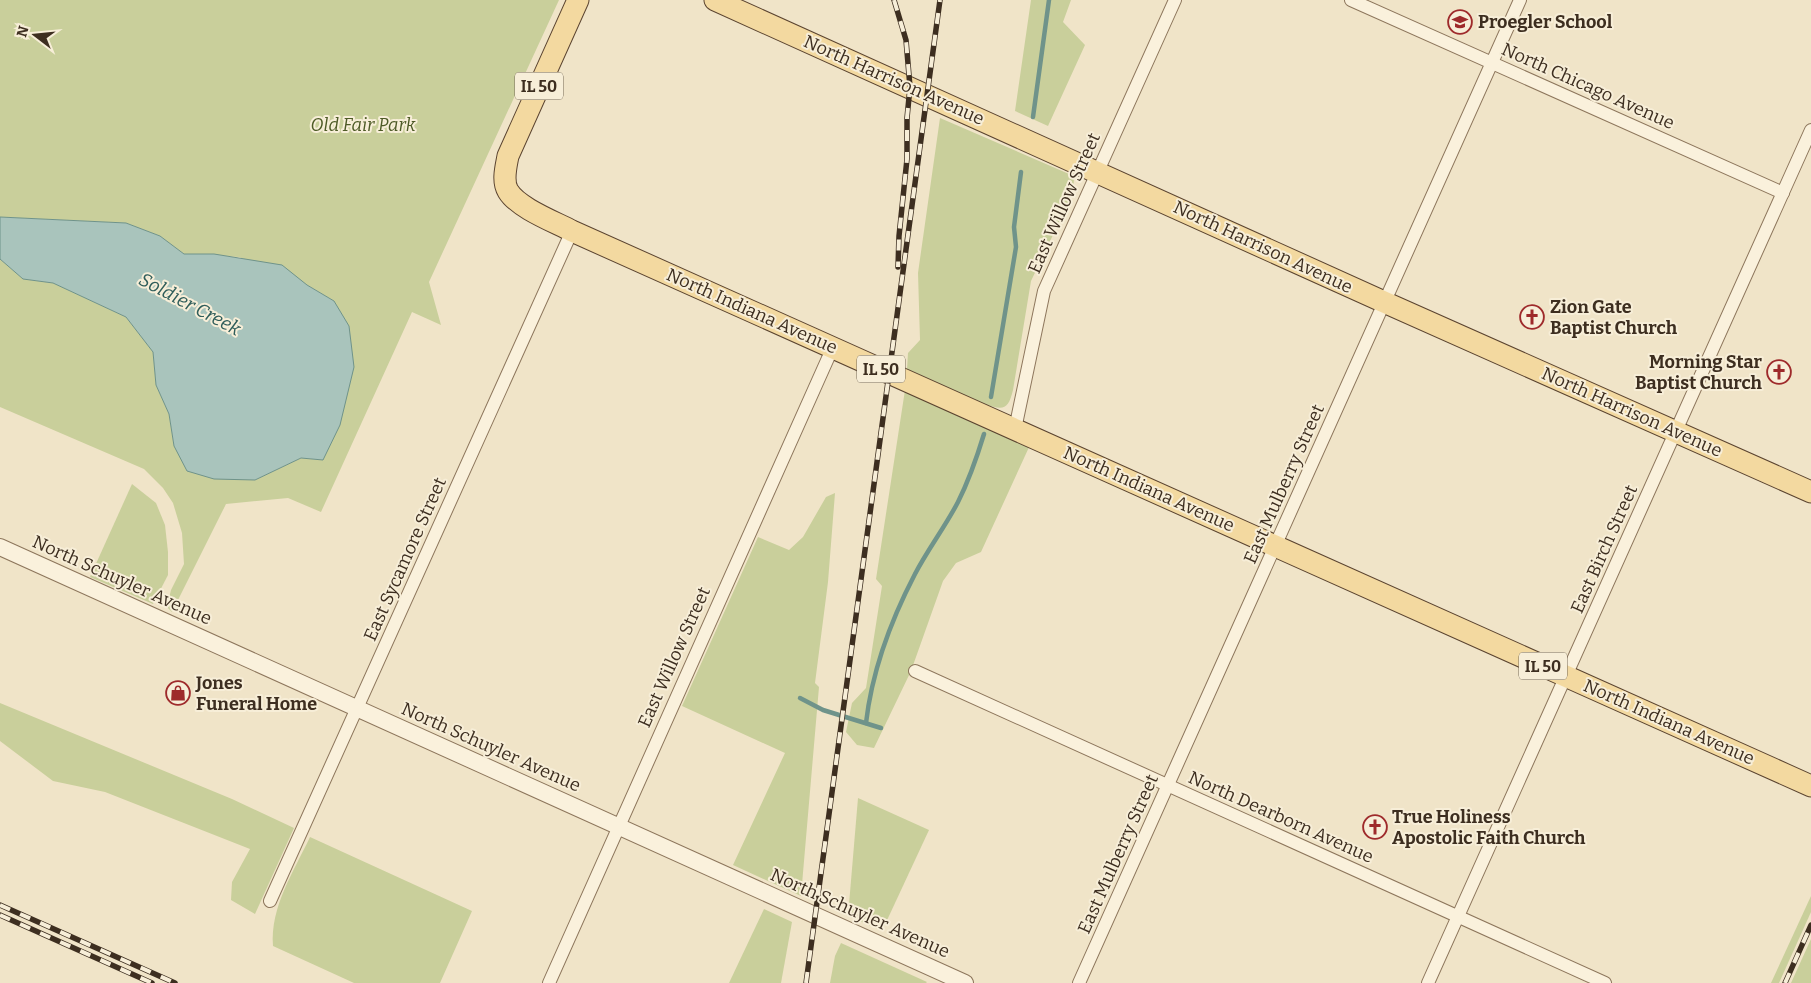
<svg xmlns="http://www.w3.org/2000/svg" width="1811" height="983" font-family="Bitter,serif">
	<rect width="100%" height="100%" fill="#f0e4c8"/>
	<g fill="#c9cf9b">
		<path d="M0,0h559l-130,282 12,43 -29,-13 -91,200 -33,-14 -62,6 -54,108 -5,-5 4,-17 13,-26 -2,-31 -9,-30 -10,-15 -19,-19 -144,-62v-148l23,20 30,4 73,34 27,35 3,33 13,29 5,32 81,34 46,-22 22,2 11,-159 -27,-16 -68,-28 -55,-3 -24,-18 -34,-13 -126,-6z"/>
		<path d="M1031,0h40l-8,22 22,23 -37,81 -33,-15z"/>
		<path d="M940,118l129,56 5,4 -1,15 -42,88 -18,109c-5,21 -10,20 -29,14l-77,-35 1,-16 12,-13 -2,-67z"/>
		<path d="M905,390l125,55 -49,107 -25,11 -13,18 -32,90 -37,77 -17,-3 -11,-13 6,-29 14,-15 16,-102 -6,-7z"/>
		<path d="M132,484l24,19 9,22 3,27v23l-15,29 -63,-27z"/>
		<path d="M835,493l-7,89 -13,101 4,4 -18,209 -68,-31 52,-112 -103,-47 76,-169 31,13 14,-13 23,-40z"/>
		<path d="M0,703l232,96 62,29 -39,86 -24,-14 1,-18 18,-33 -145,-57 -52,-11 -53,-40z"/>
		<path d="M858,798l71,32 -47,101 -34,-15z"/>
		<path d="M310,837l162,74 -32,72h-86l-81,-37c-3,-39 21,-75 37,-109z"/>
		<path d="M1811,896v16l-32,71h-8z"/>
		<path d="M764,909l28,13 -11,61h-52z"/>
		<path d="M1811,939v44h-20z"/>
		<path d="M841,943l86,39 -1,1h-96l5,-27z"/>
	</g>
	<path fill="#a9c4bc" stroke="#6f938a" d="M0,217l126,6 34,13 24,18h30l68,11 25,20 27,16 15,25 5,41 -14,58 -17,35 -22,-2 -46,22 -41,-1 -27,-8 -13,-25 -5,-32 -13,-29 -3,-33 -27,-35 -73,-34 -30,-4 -23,-20z"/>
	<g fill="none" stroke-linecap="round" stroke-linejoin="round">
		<g stroke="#6f938a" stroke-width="4.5">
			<path d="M1033,117l16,-117"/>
			<path d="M991,397l25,-150 -2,-20 7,-55"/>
			<path d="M800,698l23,12 58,18"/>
			<path d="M866,723c6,-52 25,-103 49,-149 13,-25 30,-47 43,-72 11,-22 19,-45 26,-68"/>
		</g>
		<g stroke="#8d765c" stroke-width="14">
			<g id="minor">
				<path d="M1351,0l432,193"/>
				<path d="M1015,429l29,-138 131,-291"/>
				<path d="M915,671l690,312"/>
				<path d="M270,901l302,-670"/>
				<path d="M549,983l284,-636"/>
				<path d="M1079,983l441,-983"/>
				<path d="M1428,983l383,-853"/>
			</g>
		</g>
		<g stroke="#8d765c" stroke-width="18">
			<path id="tertiary" d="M0,547l965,436"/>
		</g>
		<g stroke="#5b4430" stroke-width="23">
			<g id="primary">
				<path d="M578,0l-70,156c-2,11 -6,25 0,35 10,17 47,31 64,40l1239,555"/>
				<path d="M715,0l669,302 427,190"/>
			</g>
		</g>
		<use href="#minor" stroke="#faf1dc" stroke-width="12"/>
		<use href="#tertiary" stroke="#faf1dc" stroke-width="16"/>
		<use href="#primary" stroke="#f3d9a0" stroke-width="21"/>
		<g stroke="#3d2e20" stroke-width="5.5">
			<g id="rail">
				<path d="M894,0l12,40 4,47 -3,31v41l-8,77 -1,31"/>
				<path d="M0,905l175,78"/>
				<path d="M0,915l152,68"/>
				<path d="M806,983l134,-983"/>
				<path d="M1785,983l26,-58"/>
			</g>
		</g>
		<use href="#rail" stroke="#f7eed8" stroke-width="4" stroke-dasharray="11" stroke-linecap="butt"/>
	</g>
	<defs>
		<g id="school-ring" transform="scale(1.25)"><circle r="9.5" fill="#f7eed8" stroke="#9e2a2b" stroke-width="1.5"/><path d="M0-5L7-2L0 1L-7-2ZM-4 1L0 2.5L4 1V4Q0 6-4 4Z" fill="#9e2a2b"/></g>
		<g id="church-ring" transform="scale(1.25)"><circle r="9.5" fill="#f7eed8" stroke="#9e2a2b" stroke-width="1.5"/><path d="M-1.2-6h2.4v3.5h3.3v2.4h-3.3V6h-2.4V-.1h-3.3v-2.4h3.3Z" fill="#9e2a2b"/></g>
		<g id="shop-ring" transform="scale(1.25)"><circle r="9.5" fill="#f7eed8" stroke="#9e2a2b" stroke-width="1.5"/><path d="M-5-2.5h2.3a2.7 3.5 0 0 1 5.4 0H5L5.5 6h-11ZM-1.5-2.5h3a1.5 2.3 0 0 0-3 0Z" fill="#9e2a2b"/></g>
	</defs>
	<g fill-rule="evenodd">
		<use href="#school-ring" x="1460" y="22"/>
		<use href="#church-ring" x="1532" y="317"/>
		<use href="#church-ring" x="1779" y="372"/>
		<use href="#shop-ring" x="178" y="693"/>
		<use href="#church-ring" x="1375" y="827"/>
	</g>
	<g text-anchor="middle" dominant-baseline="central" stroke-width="4" stroke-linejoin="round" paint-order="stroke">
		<g fill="#f7eed8" stroke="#756857" stroke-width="1">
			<rect x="515" y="72.5" width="48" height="27" rx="4"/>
			<rect x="857" y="355.5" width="48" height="27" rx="4"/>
			<rect x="1519" y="652.5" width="48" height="27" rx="4"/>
		</g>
		<g font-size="16" font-weight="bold" fill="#3d2e20">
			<text x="539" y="86">IL 50</text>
			<text x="881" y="369">IL 50</text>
			<text x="1543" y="666">IL 50</text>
		</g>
		<g font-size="18" font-weight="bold" fill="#3d2e20" stroke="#f7eed8" text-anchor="start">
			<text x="1478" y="22">Proegler School</text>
			<text x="1550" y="307">Zion Gate<tspan x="1550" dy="21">Baptist Church</tspan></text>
			<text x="1762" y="362" text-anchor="end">Morning Star<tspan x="1762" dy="21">Baptist Church</tspan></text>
			<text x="196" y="683">Jones<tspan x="196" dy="21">Funeral Home</tspan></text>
			<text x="1392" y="817">True Holiness<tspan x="1392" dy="21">Apostolic Faith Church</tspan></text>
		</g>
		<g font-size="18" fill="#3d2e20" stroke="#f7eed8">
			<text transform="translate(894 80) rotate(24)">North Harrison Avenue</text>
			<text transform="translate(1588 86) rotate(24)">North Chicago Avenue</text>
			<text transform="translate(1064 203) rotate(-66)">East Willow Street</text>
			<text transform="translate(1263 247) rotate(25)">North Harrison Avenue</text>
			<text transform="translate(752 311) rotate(24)">North Indiana Avenue</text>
			<text transform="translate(1632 412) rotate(24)">North Harrison Avenue</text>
			<text transform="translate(1284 484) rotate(-66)">East Mulberry Street</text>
			<text transform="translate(1149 489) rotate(24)">North Indiana Avenue</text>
			<text transform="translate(1604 549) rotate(-66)">East Birch Street</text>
			<text transform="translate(405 559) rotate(-66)">East Sycamore Street</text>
			<text transform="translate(122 580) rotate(24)">North Schuyler Avenue</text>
			<text transform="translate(674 657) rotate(-66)">East Willow Street</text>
			<text transform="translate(1669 722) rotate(24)">North Indiana Avenue</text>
			<text transform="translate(491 747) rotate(24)">North Schuyler Avenue</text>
			<text transform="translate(1281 817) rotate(24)">North Dearborn Avenue</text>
			<text transform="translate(1118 854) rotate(-66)">East Mulberry Street</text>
			<text transform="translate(860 913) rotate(24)">North Schuyler Avenue</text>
		</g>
		<g font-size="18" font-style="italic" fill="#4d5a26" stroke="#f7eed8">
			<text x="363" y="125">Old Fair Park</text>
		</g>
		<g font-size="19" font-style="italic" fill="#2f5d5a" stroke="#f7eed8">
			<text transform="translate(190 304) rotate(28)">Soldier Creek</text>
		</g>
	</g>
	<g transform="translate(35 35) rotate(286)" stroke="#f7eed8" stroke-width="4" paint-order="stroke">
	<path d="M0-4L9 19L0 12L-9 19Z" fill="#3d2e20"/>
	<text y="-8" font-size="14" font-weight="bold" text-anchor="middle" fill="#3d2e20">N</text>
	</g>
</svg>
